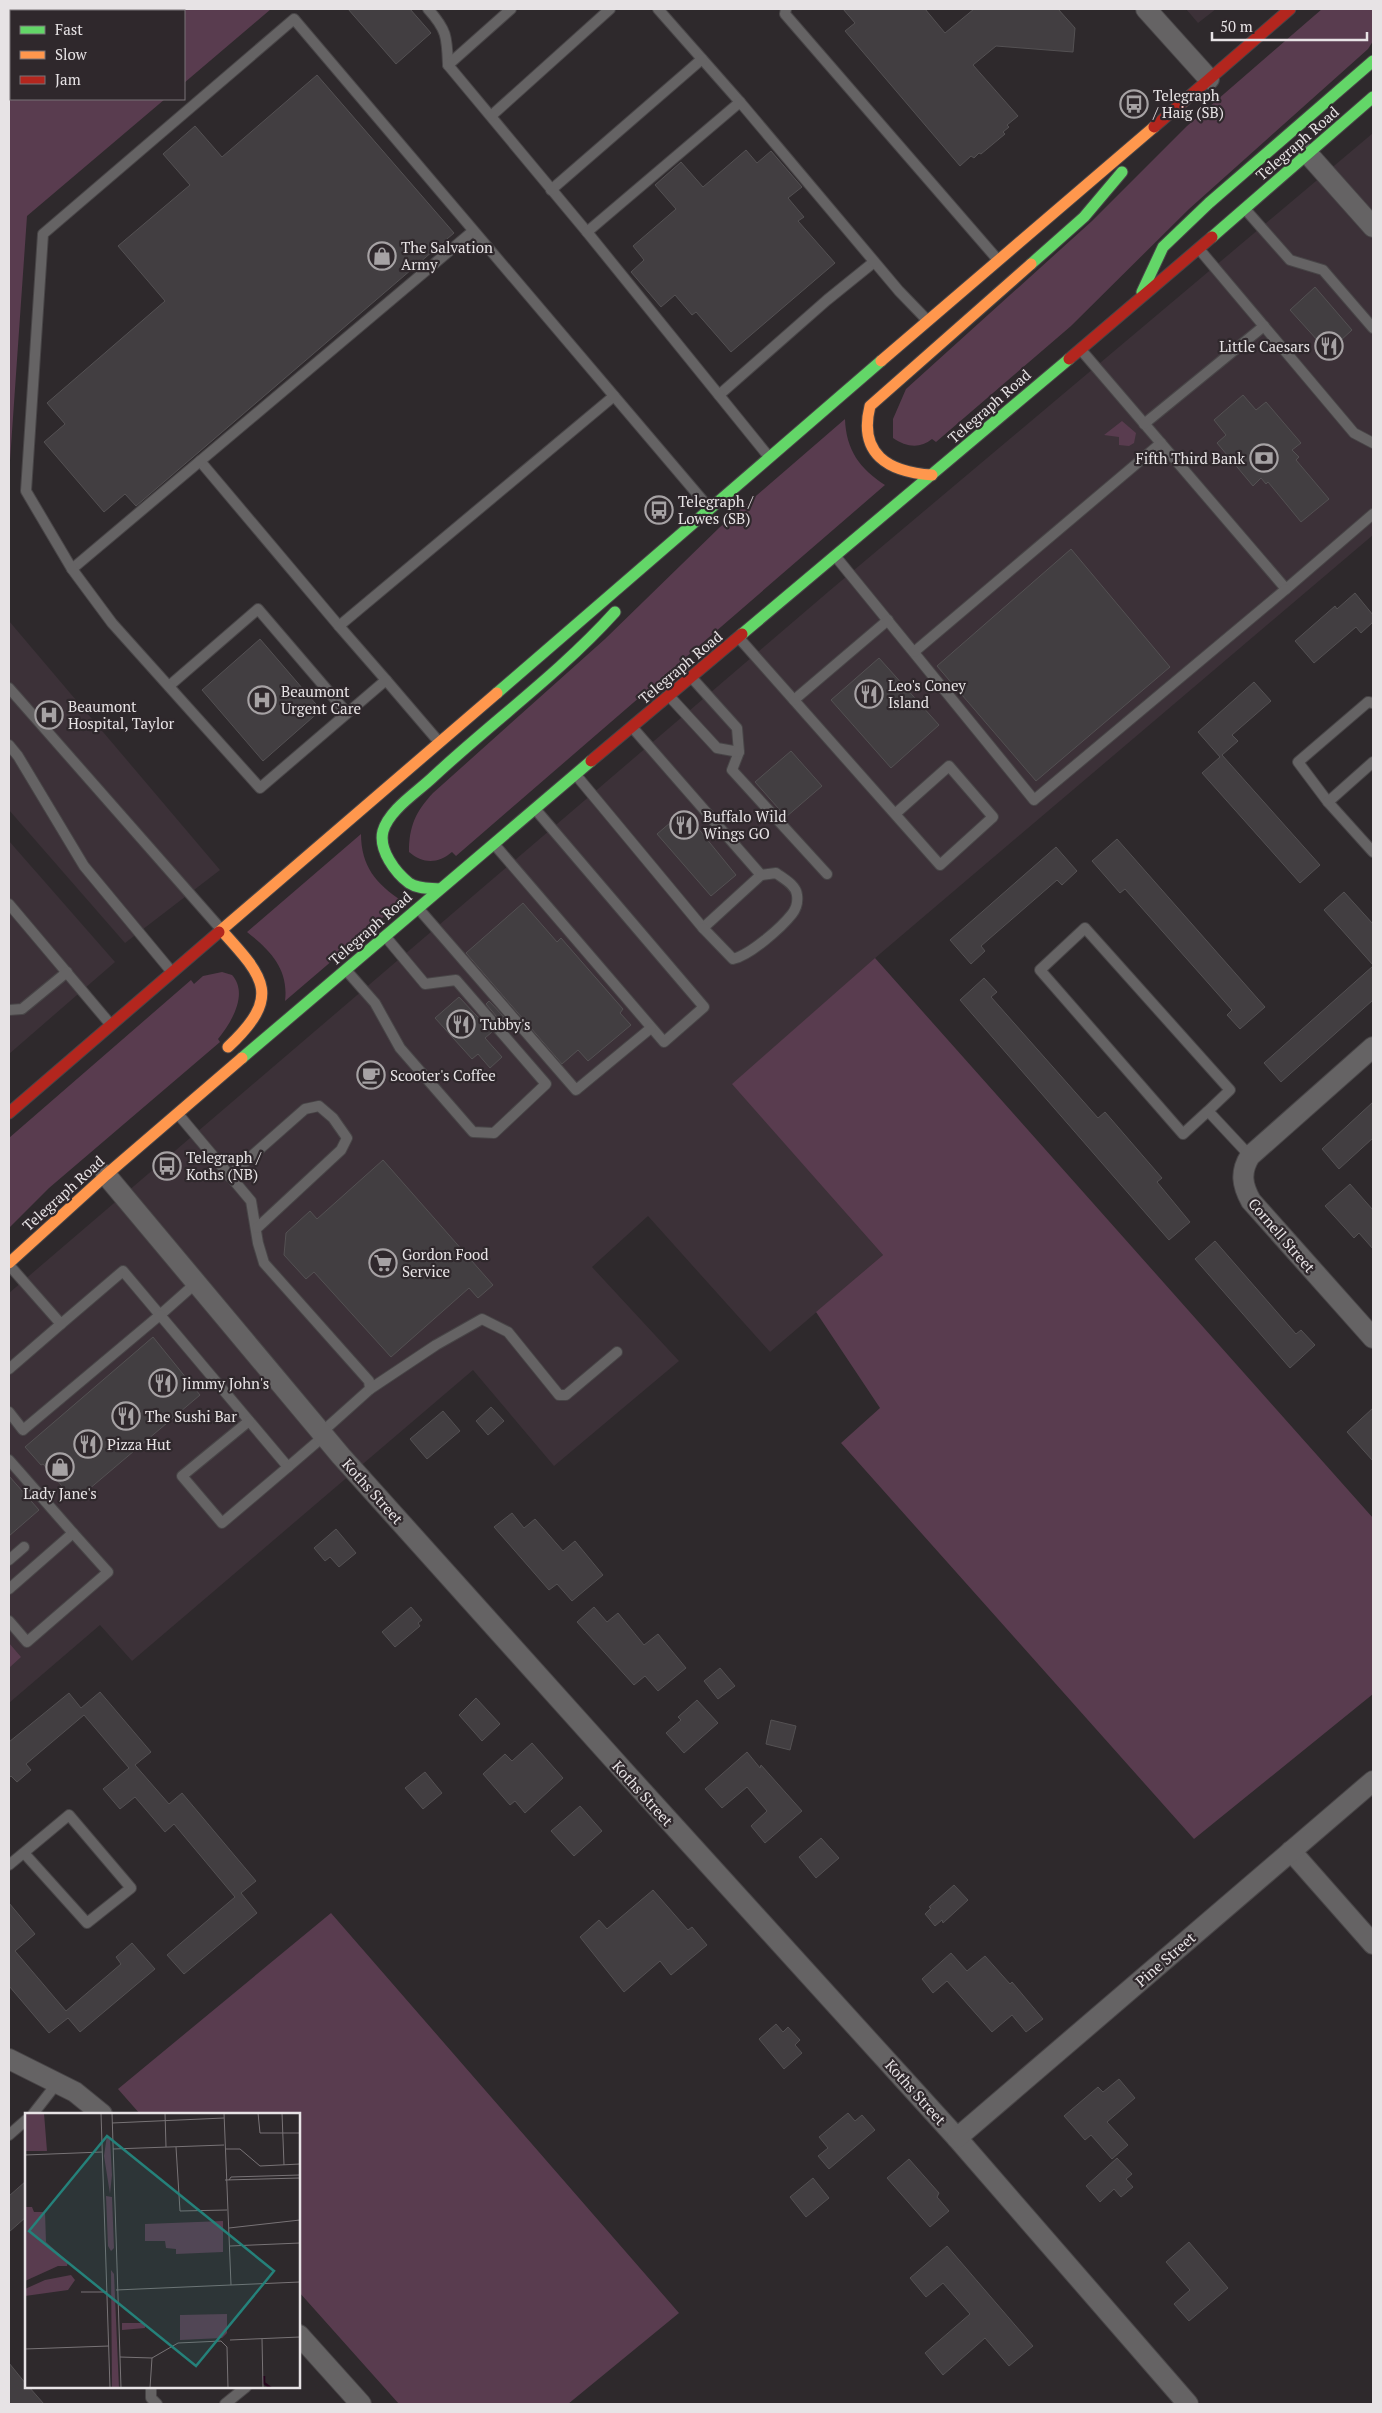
<svg xmlns="http://www.w3.org/2000/svg" width="1382" height="2413" font-family="'PT Serif',serif">
	<rect width="100%" height="100%" fill="#2e292c"/>
	<g fill="#3c3138">
		<path d="M1186,9h30l-18,14z"/>
		<path d="M1373,133v402l-492,418 -148,131 150,171 -113,97 -122,-136 -56,51 87,94 -125,105 -81,-96 -341,291 -32,-36 -91,78v-410l819,-701z"/>
		<path d="M9,621l211,249 -95,73 -116,-133z"/>
		<path d="M9,841l106,121 -106,92z"/>
	</g>
	<g fill="#593c4f">
		<path d="M9,9h262l-87,74v-72h-173v88h154l-138,117 -18,259z"/>
		<path d="M1322,9h51v32l-5,8 -179,160 -118,117 -135,116 -4,-3c-12,10 -26,8 -39,-1v-19l13,-30 186,-168 95,-95z"/>
		<path d="M845,419c1,31 15,50 40,66l-429,371 -4,-4c-14,12 -29,12 -43,0 0,-26 7,-41 24,-59l172,-154 115,-112z"/>
		<path d="M1122,421l14,12 -2,10 -5,3 -10,-1v-8l-15,-2z"/>
		<path d="M361,834c0,32 15,50 41,67l-117,100c4,-32 -15,-51 -38,-69z"/>
		<path d="M875,958l498,560v176l-179,145 -353,-396 39,-35 -64,-96 67,-57 -151,-171z"/>
		<path d="M222,972l10,3c17,19 -1,48 -14,64l2,3 -171,146 -40,40v-90l182,-158 3,4 9,-8z"/>
		<path d="M9,1643l12,14 -12,11z"/>
		<path d="M331,1913l348,400 -111,91h-169l-100,-112v-178h-159l-22,-25z"/>
	</g>
	<g fill="#423e41" stroke="#545153">
		<path d="M348,9h62l21,24 -35,31z"/>
		<path d="M843,9h82l20,24 29,-24h84l17,19 -2,24 -77,-6 -23,19 45,51 -11,9 2,2 -6,5 2,2 -24,20 -2,-1 -5,5 -3,-2 -11,10 -115,-135 10,-8z"/>
		<path d="M317,75l137,158 -318,273 -11,-12 -21,18 -60,-70 21,-18 -18,-21 118,-102 -47,-55 72,-61 -27,-31 32,-28 27,31z"/>
		<path d="M746,150l11,13 14,-12 31,36 -14,11 16,19 -6,4 37,42 -104,89 -35,-40 -4,3 -17,-20 -14,12 -30,-35 13,-12 -11,-14 43,-37 -21,-24 26,-23 22,25z"/>
		<path d="M1315,287l37,43 -24,22 -38,-42z"/>
		<path d="M1243,395l13,15 10,-8 35,41 -9,7 7,7 -3,3 33,39 -28,23 -33,-40 -2,2 -5,-6 -8,8 -36,-43 9,-8 -12,-15z"/>
		<path d="M1071,549l99,118 -134,114 -99,-115z"/>
		<path d="M1355,593l18,22v7l-12,11 -5,-6 -42,36 -19,-22 40,-35 2,3z"/>
		<path d="M260,639l61,71 -58,51 -61,-71z"/>
		<path d="M879,658l60,67 -48,43 -60,-68z"/>
		<path d="M1254,682l17,19 -39,34 6,6 -16,14 98,110 -20,18 -98,-110 18,-16 -22,-25z"/>
		<path d="M791,751l31,35 -36,31 -31,-35z"/>
		<path d="M684,811l52,64 -25,21 -54,-62z"/>
		<path d="M1117,839l148,168 -25,22 -13,-14 5,-5 -107,-121 -5,4 -28,-32z"/>
		<path d="M1056,847l21,24 -15,14 -5,-5 -76,66 4,5 -14,13 -21,-24z"/>
		<path d="M1344,892l29,32v41l-49,-55z"/>
		<path d="M523,903l34,39 4,-4 62,71 -3,4 11,12 -43,36 -10,-11 -16,14 -96,-111z"/>
		<path d="M1373,966v34l-92,82 -17,-19z"/>
		<path d="M984,978l13,14 -6,5 107,121 7,-6 57,66 -5,4 33,40 -21,18 -209,-240z"/>
		<path d="M459,997l33,35 -7,6 17,19 -12,11 -12,-14 -6,5 -37,-41z"/>
		<path d="M489,1001l17,18 -4,4 -16,-19z"/>
		<path d="M1373,1102v36l-34,31 -17,-20z"/>
		<path d="M383,1160l110,125 -15,13 -9,-10 -78,69 -77,-85 -8,7 -22,-24 2,-22 24,-22 7,8z"/>
		<path d="M1350,1184l23,26v39l-14,-16 -5,5 -29,-32z"/>
		<path d="M1215,1241l81,93 5,-4 14,15 -25,23 -95,-109z"/>
		<path d="M153,1337l47,58 -125,106 -32,-37 -2,1 -16,-18z"/>
		<path d="M491,1407l13,14 -16,14 -12,-14z"/>
		<path d="M1373,1408v53l-26,-29z"/>
		<path d="M443,1411l17,20 -33,28 -17,-20z"/>
		<path d="M9,1476l30,34 -30,26z"/>
		<path d="M512,1513l12,15 11,-9 28,32 12,-10 28,34 -31,26 -15,-17 -8,6 -55,-63z"/>
		<path d="M336,1529l20,24 -17,14 -9,-10 -5,4 -11,-13z"/>
		<path d="M411,1607l11,13 -4,3 2,3 -25,21 -13,-15z"/>
		<path d="M594,1607l13,15 11,-9 26,32 14,-11 28,34 -28,23 -13,-15 -11,9 -57,-63z"/>
		<path d="M720,1668l15,18 -17,13 -14,-18z"/>
		<path d="M100,1692l51,60 -16,13 34,39 13,-11 74,88 -15,12 16,20 -73,61 -17,-19 68,-58 -61,-73 -9,8 -30,-35 -15,12 -17,-20 26,-21 -45,-53 -58,49 5,6 -14,12 -6,-6 -2,2v-36l60,-49 12,15z"/>
		<path d="M476,1698l24,26 -18,17 -23,-26z"/>
		<path d="M697,1700l21,23 -34,30 -18,-20 15,-13 -3,-3z"/>
		<path d="M771,1720l25,6 -6,24 -24,-6z"/>
		<path d="M532,1743l31,35 -38,35 -10,-12 -5,4 -27,-31 22,-20 7,7z"/>
		<path d="M747,1752l13,16 1,-3 41,46 -37,32 -14,-17 16,-15 -20,-24 -25,21 -17,-19z"/>
		<path d="M425,1772l17,21 -19,16 -18,-21z"/>
		<path d="M580,1806l22,25 -28,25 -23,-25z"/>
		<path d="M821,1838l18,20 -23,20 -17,-21z"/>
		<path d="M954,1885l14,15 -25,23 -1,-3 -7,6 -10,-12 6,-6 -2,-1z"/>
		<path d="M653,1890l35,40 4,-3 15,18 -36,30 -11,-14 -36,31 -44,-55 19,-17 8,9z"/>
		<path d="M9,1903l26,31 -20,17 51,60 55,-47 -5,-7 16,-14 23,26 -75,63 -12,-14 -19,15 -40,-47z"/>
		<path d="M951,1953l16,18 18,-15 25,28 2,-2 31,37 -17,13 -14,-17 -20,17 -45,-51 -14,12 -11,-14z"/>
		<path d="M776,2024l7,8 5,-5 12,13 -5,5 7,8 -18,16 -25,-30z"/>
		<path d="M1119,2079l16,19 -28,24 21,23 -16,14 -21,-24 -6,5 -21,-24 34,-29 5,5z"/>
		<path d="M848,2113l7,8 7,-6 13,15 -46,39 -11,-13 10,-8 -9,-11z"/>
		<path d="M1117,2158l15,16 -6,5 7,8 -12,10 -7,-8 -14,13 -14,-16z"/>
		<path d="M909,2159l30,34 -2,4 12,14 -19,16 -43,-49z"/>
		<path d="M813,2178l16,20 -23,19 -16,-20z"/>
		<path d="M26,2181v36l-17,15v-36z"/>
		<path d="M1189,2242l39,46 -39,33 -15,-17 16,-14 -24,-28z"/>
		<path d="M947,2246l86,100 -24,20 -24,-28 -42,37 -18,-22 45,-39 -27,-31 -17,14 -16,-19z"/>
		<path d="M9,2363l17,21v3h3l15,17h-35z"/>
	</g>
	<g fill="none" stroke-linecap="round" stroke-linejoin="round">
		<g stroke="#484547" stroke-width="12">
			<g id="lane">
				<path d="M428,9c19,21 19,28 20,56l139,167"/>
				<path d="M658,9l82,93"/>
				<path d="M786,9l-1,5 213,246"/>
				<path d="M448,65l63,-56"/>
				<path d="M491,116l119,-107"/>
				<path d="M551,190l151,-131"/>
				<path d="M1245,209l45,51 33,10 50,58"/>
				<path d="M1199,249l155,184 19,10"/>
				<path d="M1082,351l204,238 87,-75"/>
				<path d="M719,395l108,-95 47,-38"/>
				<path d="M1144,424l120,-98"/>
				<path d="M769,457l-182,-225 153,-130 159,189 29,30"/>
				<path d="M200,461l139,165"/>
				<path d="M836,557l198,243 252,-211"/>
				<path d="M72,569l401,-338"/>
				<path d="M739,638l201,227 53,-48 -44,-51 -54,48"/>
				<path d="M914,652l247,-209"/>
				<path d="M692,678l45,50 2,24 -7,18 95,104"/>
				<path d="M386,680l-47,-54 275,-230"/>
				<path d="M169,686l89,-77 89,104"/>
				<path d="M9,688l211,240"/>
				<path d="M670,697l47,51 22,4"/>
				<path d="M794,700l94,-80"/>
				<path d="M1373,703l-5,-1 -70,60 30,40 45,50"/>
				<path d="M439,742l-53,-62 -126,108 -148,-165 -40,-54 -46,-78 17,-257 251,-215 416,490"/>
				<path d="M9,745l9,11 66,110 87,105"/>
				<path d="M576,775l127,153 58,-53 -129,-148"/>
				<path d="M1328,802l45,-40"/>
				<path d="M494,844l170,198 40,-35 -168,-197"/>
				<path d="M9,904l102,121"/>
				<path d="M418,908l158,182 75,-62"/>
				<path d="M703,928l30,31c17,-4 48,-31 59,-45 4,-5 6,-12 5,-19 -1,-10 -13,-16 -21,-22l-15,2"/>
				<path d="M346,970l29,33 25,45 73,84 21,1 52,-49 -90,-104 -31,4 -40,-48"/>
				<path d="M9,1010l13,-1 45,-37"/>
				<path d="M1208,1111l-25,23 -143,-164 45,-42 145,162 -22,21 42,45"/>
				<path d="M178,1114l73,87 7,42 6,20 105,118 1,8 -48,43"/>
				<path d="M229,1176l76,-67 14,-3 14,12 14,20 -6,12 -84,78"/>
				<path d="M9,1265l52,59 62,-53 37,44 36,-32"/>
				<path d="M9,1369l52,-45"/>
				<path d="M370,1389l66,-44 46,-26 26,13 51,63h7l51,-43"/>
				<path d="M9,1412l14,18 137,-115 128,152 36,-31"/>
				<path d="M249,1421l-67,55 40,47 66,-56"/>
				<path d="M9,1460l64,73 -64,56"/>
				<path d="M9,1560l15,-13"/>
				<path d="M9,1621l18,21 81,-70 -35,-39"/>
				<path d="M9,1865l60,-50 62,73 -44,35 -63,-70"/>
				<path d="M33,2114l25,-32"/>
				<path d="M9,2135l17,-15"/>
				<path d="M151,2387v11l6,6"/>
				<path d="M225,2404l21,-17"/>
			</g>
		</g>
		<g stroke="#484547" stroke-width="22">
			<g id="street">
				<path d="M1146,9l63,70"/>
				<path d="M1308,154l65,73"/>
				<path d="M1373,1047l-123,109c-10,16 -8,29 1,45l122,137"/>
				<path d="M106,1175l235,281 282,314 334,368 231,266"/>
				<path d="M1291,1851l82,93"/>
				<path d="M9,2059l66,33 27,22"/>
				<path d="M957,2138l416,-357"/>
				<path d="M299,2335l62,69"/>
			</g>
		</g>
		<g stroke="#484547" stroke-width="13">
			<g id="fast">
				<path d="M1212,237l161,-140"/>
				<path d="M1031,264l53,-47 38,-45"/>
				<path d="M1142,292l21,-45 46,-44 164,-142"/>
				<path d="M742,634l327,-275"/>
				<path d="M497,693l384,-332"/>
				<path d="M439,889c-10,-1 -21,0 -30,-6 -13,-10 -31,-33 -26,-52 6,-21 33,-38 49,-53 60,-56 128,-105 183,-166"/>
				<path d="M242,1058l349,-297"/>
			</g>
		</g>
		<g stroke="#484547" stroke-width="13">
			<g id="slow">
				<path d="M881,361l273,-234"/>
				<path d="M932,475c-44,-3 -74,-21 -62,-69l161,-142"/>
				<path d="M222,931c44,48 59,66 6,116"/>
				<path d="M219,932l278,-239"/>
				<path d="M9,1263l97,-88 136,-117"/>
			</g>
		</g>
		<g stroke="#484547" stroke-width="13">
			<g id="jam">
				<path d="M1154,127l136,-118"/>
				<path d="M1069,359l143,-122"/>
				<path d="M591,761l151,-127"/>
				<path d="M9,1113l210,-181"/>
			</g>
		</g>
		<use href="#lane" stroke="#656364" stroke-width="10"/>
		<use href="#street" stroke="#656364" stroke-width="20"/>
		<use href="#fast" stroke="#63d668" stroke-width="11"/>
		<use href="#slow" stroke="#ff974d" stroke-width="11"/>
		<use href="#jam" stroke="#b3261e" stroke-width="11"/>
	</g>
	<defs>
		<g id="bus-ring" transform="scale(1.4375)"><circle r="9.5" fill="#2f282c" stroke="#a6a2a4" stroke-width="1.5"/><path d="M-5-6H5V4H4V6H2V4H-2V6H-4V4H-5ZM-3.5-4V0h7V-4ZM-3.5 1.2v1.5H-2V1.2ZM2 1.2v1.5H3.5V1.2Z" fill="#a6a2a4"/></g>
		<g id="shop-ring" transform="scale(1.4375)"><circle r="9.5" fill="#2f282c" stroke="#a6a2a4" stroke-width="1.5"/><path d="M-5-2.5h2.3a2.7 3.5 0 0 1 5.4 0H5L5.5 6h-11ZM-1.5-2.5h3a1.5 2.3 0 0 0-3 0Z" fill="#a6a2a4"/></g>
		<g id="restaurant-ring" transform="scale(1.4375)"><circle r="9.5" fill="#2f282c" stroke="#a6a2a4" stroke-width="1.5"/><path d="M-5-6h1v4h1v-4h1v4h1v-4h1v5L-1.5 .5V6h-2V.5L-5-1ZM5-6V6H3V1.5H1.5Q1.5-4 5-6Z" fill="#a6a2a4"/></g>
		<g id="bank-ring" transform="scale(1.4375)"><circle r="9.5" fill="#2f282c" stroke="#a6a2a4" stroke-width="1.5"/><path d="M-6-4H6V4H-6ZM0-2.3a2.3 2.3 0 1 0 0 4.6a2.3 2.3 0 1 0 0-4.6Z" fill="#a6a2a4"/></g>
		<g id="hospital-ring" transform="scale(1.4375)"><circle r="9.5" fill="#2f282c" stroke="#a6a2a4" stroke-width="1.5"/><path d="M-5-5h3v3.5h4V-5h3V5h-3V1.5h-4V5h-3Z" fill="#a6a2a4"/></g>
		<g id="cafe-ring" transform="scale(1.4375)"><circle r="9.5" fill="#2f282c" stroke="#a6a2a4" stroke-width="1.5"/><path d="M-5.5-4.5H6V0H3Q3 3.5 0 3.5H-2.5Q-5.5 3.5-5.5 0ZM3-3.2v2h1.7v-2ZM-6 4.5H4V6H-6Z" fill="#a6a2a4"/></g>
		<g id="supermarket-ring" transform="scale(1.4375)"><circle r="9.5" fill="#2f282c" stroke="#a6a2a4" stroke-width="1.5"/><path d="M-6-5.5h2.5l.6 2H6L4.5 2H-2.5L-4.4-4H-6ZM-1.5 3.2a1.3 1.3 0 1 0 .1 0ZM3 3.2a1.3 1.3 0 1 0 .1 0Z" fill="#a6a2a4"/></g>
	</defs>
	<g fill-rule="evenodd">
		<use href="#bus-ring" x="1134" y="104"/>
		<use href="#shop-ring" x="382" y="256"/>
		<use href="#restaurant-ring" x="1329" y="346"/>
		<use href="#bank-ring" x="1264" y="458"/>
		<use href="#bus-ring" x="659" y="510"/>
		<use href="#restaurant-ring" x="869" y="694"/>
		<use href="#hospital-ring" x="262" y="700"/>
		<use href="#hospital-ring" x="49" y="715"/>
		<use href="#restaurant-ring" x="684" y="825"/>
		<use href="#restaurant-ring" x="461" y="1024"/>
		<use href="#cafe-ring" x="371" y="1075"/>
		<use href="#bus-ring" x="167" y="1166"/>
		<use href="#supermarket-ring" x="383" y="1263"/>
		<use href="#restaurant-ring" x="163" y="1383"/>
		<use href="#restaurant-ring" x="126" y="1416"/>
		<use href="#restaurant-ring" x="88" y="1444"/>
		<use href="#shop-ring" x="60" y="1467"/>
	</g>
	<g text-anchor="middle" dominant-baseline="central" stroke-width="4.5" stroke-linejoin="round" paint-order="stroke">
		<g font-size="15" fill="#e7e3e5" stroke="#2f282c" text-anchor="start">
			<text x="1153" y="95">Telegraph<tspan x="1153" dy="17">/ Haig (SB)</tspan></text>
			<text x="401" y="247">The Salvation<tspan x="401" dy="17">Army</tspan></text>
			<text x="1310" y="346" text-anchor="end">Little Caesars</text>
			<text x="1245" y="458" text-anchor="end">Fifth Third Bank</text>
			<text x="678" y="501">Telegraph /<tspan x="678" dy="17">Lowes (SB)</tspan></text>
			<text x="888" y="685">Leo's Coney<tspan x="888" dy="17">Island</tspan></text>
			<text x="281" y="691">Beaumont<tspan x="281" dy="17">Urgent Care</tspan></text>
			<text x="68" y="706">Beaumont<tspan x="68" dy="17">Hospital, Taylor</tspan></text>
			<text x="703" y="816">Buffalo Wild<tspan x="703" dy="17">Wings GO</tspan></text>
			<text x="480" y="1024">Tubby's</text>
			<text x="390" y="1075">Scooter's Coffee</text>
			<text x="186" y="1157">Telegraph /<tspan x="186" dy="17">Koths (NB)</tspan></text>
			<text x="402" y="1254">Gordon Food<tspan x="402" dy="17">Service</tspan></text>
			<text x="182" y="1383">Jimmy John's</text>
			<text x="145" y="1416">The Sushi Bar</text>
			<text x="107" y="1444">Pizza Hut</text>
			<text x="60" y="1493" text-anchor="middle">Lady Jane's</text>
		</g>
		<g font-size="15" fill="#e7e3e5" stroke="#2f282c">
			<text transform="translate(1297 143) rotate(-41)">Telegraph Road</text>
			<text transform="translate(989 406) rotate(-41)">Telegraph Road</text>
			<text transform="translate(680 667) rotate(-40)">Telegraph Road</text>
			<text transform="translate(370 928) rotate(-41)">Telegraph Road</text>
			<text transform="translate(63 1193) rotate(-42)">Telegraph Road</text>
			<text transform="translate(1282 1235) rotate(49)">Cornell Street</text>
			<text transform="translate(373 1491) rotate(48)">Koths Street</text>
			<text transform="translate(643 1793) rotate(48)">Koths Street</text>
			<text transform="translate(1165 1959) rotate(-41)">Pine Street</text>
			<text transform="translate(916 2092) rotate(48)">Koths Street</text>
		</g>
	</g>
	<g transform="translate(25 2113)">
		<rect width="275" height="275" fill="#2e292c"/>
		<path d="M0,0h19l3,38h-22zM82,22l3,4 2,36 -2,19 -6,-38zM81,83l6,1 2,51 -3,3 -3,-5zM0,94h7l2,5h11l1,30 22,20 -1,4h-9l-33,15zM198,108v31l-47,2v-5l-10,-1 -1,-7h-20v-17zM86,157l3,4 5,114h-7zM46,162l4,5 -7,10 -43,6v-7l20,-9zM202,201v19l-5,5 -42,2v-25zM97,210h23v5l-23,2z" fill="#593c4f"/>
		<path fill="none" stroke="#26051d" stroke-width="2.5" d="M239,263v7l7,5"/>
		<path fill="none" stroke="#787376" stroke-width="1" d="M76,0l9,275M87,0l9,275M140,0l1,34M199,0l7,172M233,0l2,20h40M257,0l2,52M87,10l112,-5M151,34l4,64 47,-1M88,36l111,-4M200,36h15l20,17 40,-2M0,42l77,-3M200,67l75,-2M204,67l2,-3 69,-2M204,115l71,-8M205,133l70,-3M91,177l184,-8M56,179h26M237,226l1,49M205,227l70,-3M0,236l84,-3M95,244l32,1M127,245l26,-15 43,-2 6,6 1,41M125,275l2,-30"/>
		<path fill="#25817a" fill-opacity="0.15" stroke="#25817a" stroke-width="2.5" d="M82,23l167,135 -78,95 -167,-135z"/>
		<rect width="275" height="275" fill="none" stroke="#e7e3e5" stroke-width="2.5"/>
	</g>
	<rect width="1382" height="2413" fill="none" stroke="#e7e3e5" stroke-width="20"/>
	<rect x="10" y="10" width="175" height="90" fill="#2f282c" stroke="#797376"/>
	<rect x="20" y="26" width="25" height="8" fill="#63d668" stroke="#797376"/>
	<text x="55" y="35" font-size="15" fill="#e7e3e5">Fast</text>
	<rect x="20" y="51" width="25" height="8" fill="#ff974d" stroke="#797376"/>
	<text x="55" y="60" font-size="15" fill="#e7e3e5">Slow</text>
	<rect x="20" y="76" width="25" height="8" fill="#b3261e" stroke="#797376"/>
	<text x="55" y="85" font-size="15" fill="#e7e3e5">Jam</text>
	<path d="M1212 32v8h155v-8" fill="none" stroke="#e7e3e5" stroke-width="2.5"/>
	<text x="1220" y="32" font-size="15" fill="#e7e3e5" stroke="#2f282c" stroke-width="4" paint-order="stroke">50 m</text>
</svg>
